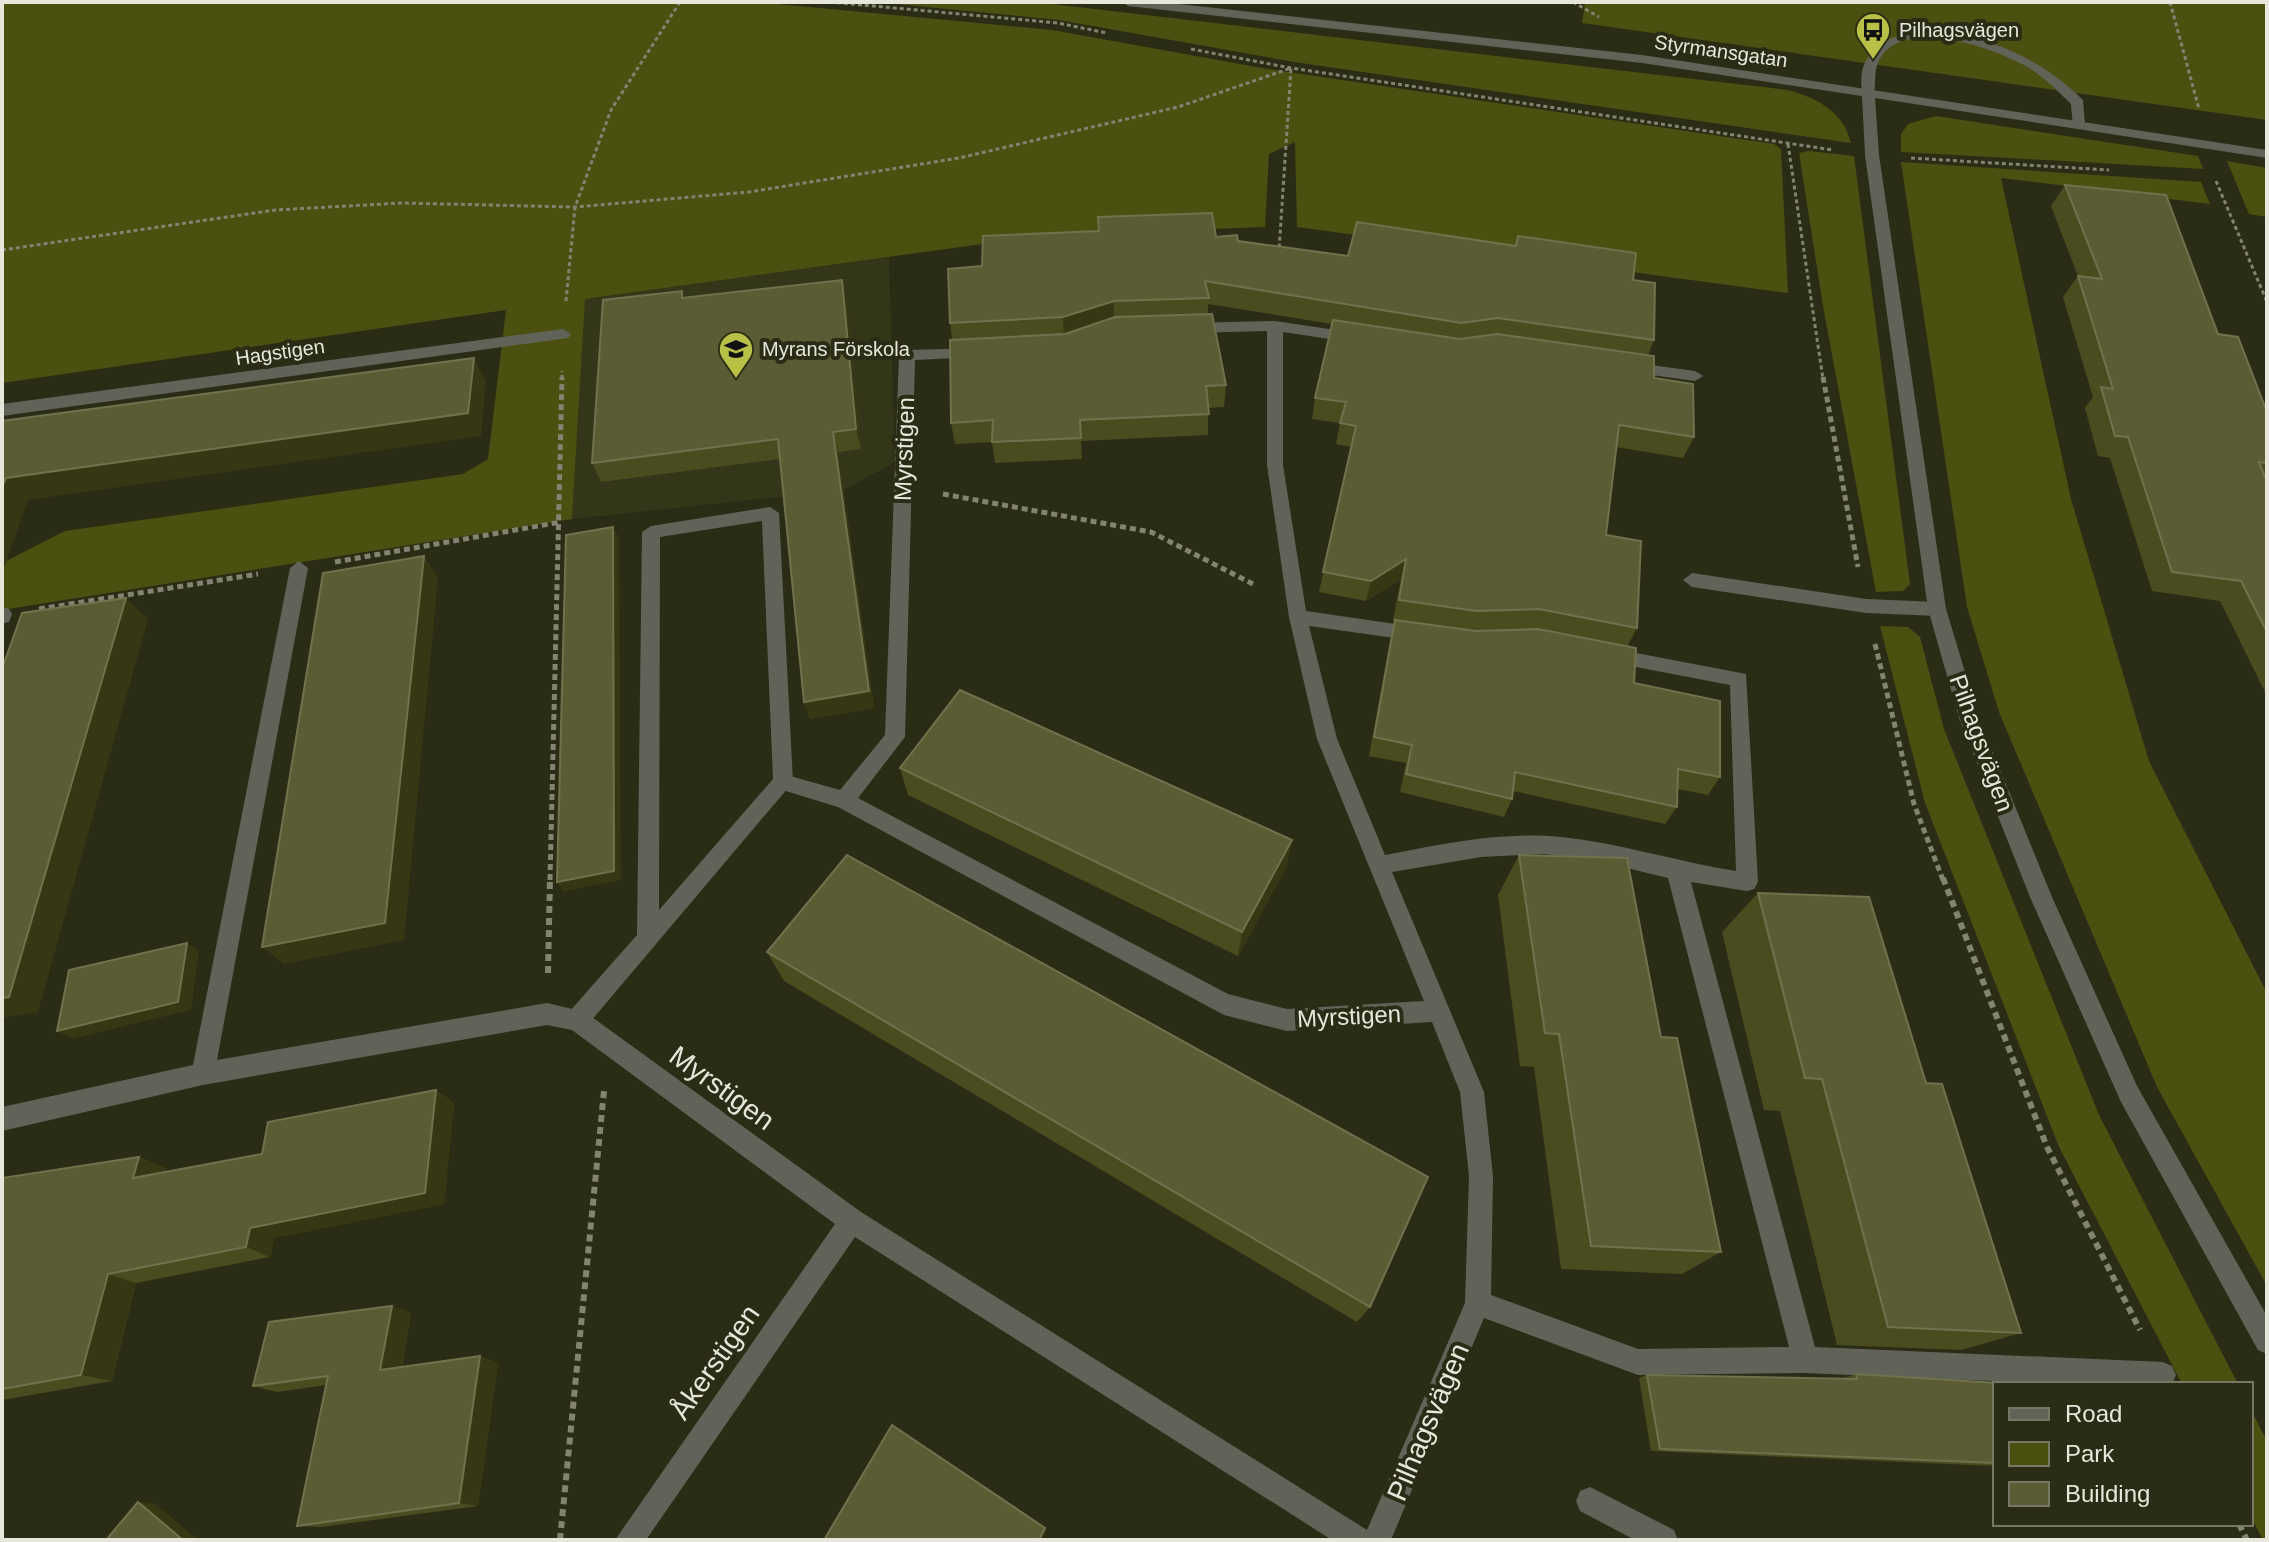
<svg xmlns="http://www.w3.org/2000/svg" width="2269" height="1542" font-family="Helvetica,sans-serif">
	<rect width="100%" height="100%" fill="#2b2c16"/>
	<path fill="#343619" d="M889,257l6,205 -51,28 -272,29 12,-220z"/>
	<g fill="#4b4f10">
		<path d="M2,2h755l295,28 216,39 506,75 7,5 7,144 -491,-66 -2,-85 -26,12 -4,73 -218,8 -462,64 -13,220 -570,91v-37l4,-12 59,-30 398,-57 25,-15 18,-149 -504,73z"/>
		<path d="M876,2h159l753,88c29,8 56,22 63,53l-557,-81 -235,-42z"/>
		<path d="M1585,2h681l1,118 -685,-97z"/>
		<path d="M1936,116l262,40 5,13 -302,-17v-18l7,-10z"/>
		<path d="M1809,151l45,5 56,428 -7,7 -27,1 -53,-286 -24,-153z"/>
		<path d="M2227,161l40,7v49l-18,-3z"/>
		<path d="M1901,162l300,20 9,22 -209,-26 70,321 78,262 118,232v293l-110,-199 -158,-375 -32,-105z"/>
		<path d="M1880,626l28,1 12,10 24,92 155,386 139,269h-56l-123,-237 -134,-344z"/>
		<path d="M2251,1410l16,31v96l-4,3 -12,-23z"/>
	</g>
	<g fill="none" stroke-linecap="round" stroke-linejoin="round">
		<g stroke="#828371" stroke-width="3" stroke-dasharray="4 3" stroke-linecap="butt">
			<path d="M830,2l228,21 49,10"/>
			<path d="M1573,2l26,15"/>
			<path d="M2170,2l29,107"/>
			<path d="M1191,49l100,19 542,82"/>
			<path d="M1788,144l35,235"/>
			<path d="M1911,158l198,12"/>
			<path d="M2216,181l51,121"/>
			<path d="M2,250l273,-40 127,-7 173,4 174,-15 210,-34 219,-51 113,-39 -12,183"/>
			<path d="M566,301l9,-94 36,-97 69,-108"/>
			<path d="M562,379v-8"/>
		</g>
		<g stroke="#828371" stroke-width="5" stroke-dasharray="6 4" stroke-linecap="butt">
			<path d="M1823,377l35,190"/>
			<path d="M943,494l208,38 102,52"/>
			<path d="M335,562l226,-40"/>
			<path d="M39,609l219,-35"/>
			<path d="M1875,644l39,160 29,76"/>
			<path d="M550,880l12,-503"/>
		</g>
		<g stroke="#828371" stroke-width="6" stroke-dasharray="7 5" stroke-linecap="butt">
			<path d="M1943,878l104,269 93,183"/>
			<path d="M548,973l2,-95"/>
			<path d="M2239,1524l8,16"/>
			<path d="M560,1540l44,-449"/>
		</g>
		<g fill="#616358" fill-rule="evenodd">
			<path d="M1922,30c63,4 116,26 161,70l2,24 -12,3 -2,-23c-13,-13 -26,-26 -42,-36 -32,-19 -130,-55 -151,-5 -4,8 -2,21 -4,30l-11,3c-10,-43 23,-61 59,-66z"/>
			<path d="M770,507l9,6 14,269 -208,246 -8,3 -8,-3 -3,-8 3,-8 68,-77 5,-403 9,-6zM762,521l11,258 -114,131 1,-373z"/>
			<path d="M1692,573l174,26 71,3 9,7 -9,7 -71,-3 -174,-26 -9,-7z"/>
			<path d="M1590,1487l84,43 4,10h-43l-55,-29 -4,-10 4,-10z"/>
		</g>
		<g fill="#616358" fill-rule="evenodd">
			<path d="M1122,2h39l481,53 625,95v8l-392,-60 4,57 67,454 33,109 73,179 85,189 130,230v38l-9,-4 -137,-248 -91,-205 -71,-179 -31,-109 -63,-454 -3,-59 -220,-33 -514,-57z"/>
			<path d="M1275,321l81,12 8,5 -8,5 -73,-11v133l23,146 110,16 9,7 -9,7 -107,-15 28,113 48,116c58,-11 117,-24 176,-18 59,6 117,25 175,34l-6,-186 -120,-23 -9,-7 9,-7 136,26 12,208 -4,7 -7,2 -56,-9 124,465 348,15 9,4 4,9 -4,9h-107l-260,-11 -167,2 -154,-57 -93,222h-59l-477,-303 -209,303h-31l220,-316 -263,-194 -25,-5 -344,60 -201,46v-24l191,-42 97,-497 9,-7 9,7 -91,492 330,-57 38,9 276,200 506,318 98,-227 4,-127 -9,-84 -28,-70 -145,9 -63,-16 -386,-208 -62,-19 -3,-6 3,-6 7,-2 57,16 45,-55 14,-380 8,-5 75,-2 2,4 -8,5 -61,3 -10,377 -47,61 370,196 59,15 137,-8 -107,-262 -28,-122 -22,-152v-134l-78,2 -8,-5 8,-5zM1544,854l50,6 74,18 121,469 -151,2 -147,-54 2,-119 -9,-84 -92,-220 89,-15z"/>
			<path d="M563,329l8,5 -3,4 -566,78v-12z"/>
			<path d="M1629,362l66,9 8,5 -8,5 -72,-10 -2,-4z"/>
			<path d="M2,607l7,2 3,5 -3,8 -7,2z"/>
		</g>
	</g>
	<g fill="#4a4c20" fill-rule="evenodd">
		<path d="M2065,185l153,149 49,78v284l-47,-95 -68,-10 -42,-133 -12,-2 -13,-48 8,-11 -30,-100 15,-21 -27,-70z"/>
		<path d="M1518,236l115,44 21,60 -6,15 6,23 40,59 -11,21 -67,-11 -10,88 31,93 -10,19 7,36 86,94 -12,18 -30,-6 -1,18 -12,17 -152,-33 -1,8 -8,18 -104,-25 6,-29 -37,-7 21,-116 5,-19 -2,-1 8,-41 -35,22 -47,-9 32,-145 -15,-3 4,-21 -28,-4 3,-21 17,-74 -124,-20v10l18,71 -2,22 -16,1v27l-127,6 1,18 -87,4 -3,-21 -37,2 -4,-21 1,-84 -2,-16 32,-57 234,-29 132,19 167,-10zM1531,629l2,1 -61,1z"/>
		<path d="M685,298l162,1 14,150 -23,3 36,256 -64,11 -6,-17 -24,-243 -179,23 -9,-19z"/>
		<path d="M900,768l387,98 -49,90 -330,-161z"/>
		<path d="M1519,855l142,182 60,215 -39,22 -121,-5 -27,-202 -14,-1 -22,-171z"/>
		<path d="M1758,893l168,190 95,250 -60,17 -124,-5 -57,-234 -16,-1 -42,-178z"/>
		<path d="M767,952l603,355 -13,15 -573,-341z"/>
		<path d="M436,1090l18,13 -10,101 -170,34 -4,19 -134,26 -24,98 -110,19v-222l137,-21 27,11 -2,4 98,-18z"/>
		<path d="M392,1306l19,7 -9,54 78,-11 18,7 -20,143 -157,21 -24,-1 29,-141 -49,7 -24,-6z"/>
		<path d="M1856,1374l139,10v82l-344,-15 -12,-73 8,-3 198,4 -1,-1z"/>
	</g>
	<g fill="#363814">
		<path d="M842,280l5,19 14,150 -5,-20z"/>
		<path d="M1114,301v22l-50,16 -1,-22z"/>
		<path d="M474,358l12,23 -5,55 -453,64 -26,73v-86l4,-9z"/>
		<path d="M833,432l5,20 36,256 -64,11 -6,-17z"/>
		<path d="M613,527l6,11 2,342 -57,11 -7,-9z"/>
		<path d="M424,556l14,22 -34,362 -120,24 -22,-17z"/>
		<path d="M1406,559l-5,20 -35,22 5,-20z"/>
		<path d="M126,598l22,21 -110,393 -36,6v-20z"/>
		<path d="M1292,840l-5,26 -49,90 4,-24z"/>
		<path d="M187,943l12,8 -8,59 -119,29 -15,-8z"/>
		<path d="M436,1090l18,13 -10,101 -170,34 -4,19 -24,-10 4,-19z"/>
		<path d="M139,1157l27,11 -6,21 -27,-11z"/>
		<path d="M108,1274l28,9 -24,98 -31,-6z"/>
		<path d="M392,1306l19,7 -11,63 -20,-6z"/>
		<path d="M480,1356l18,7 -20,143 -19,-3z"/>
		<path d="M899,1429l148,101 -5,10h-3z"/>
		<path d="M138,1502l16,1 44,37h-15z"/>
	</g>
	<g fill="#5b5c34" stroke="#70724e" stroke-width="2">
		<path d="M2065,185l101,10 52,139 20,3 29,75v51l-8,-1 8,20v150l-26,-51 -69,-9 -44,-135 -13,-1 -14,-49 12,2 -35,-113 24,3z"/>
		<path d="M1212,213l4,24 21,-2 1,6 110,15 9,-34 159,24 2,-10 118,17 -3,27 22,3 -1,57 -156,-22 -37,5 -256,-42 4,17 -95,3 -51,16 -113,6 -2,-54 34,-3 1,-30 116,-5 -1,-14z"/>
		<path d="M842,280l14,149 -23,3 36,259 -65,11 -26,-263 -186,24 11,-163 79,-9v7z"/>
		<path d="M1212,314l14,71 -20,1 3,28 -129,6 1,18 -89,4 1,-22 -42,3 -1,-83 115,-6 50,-17z"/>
		<path d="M1333,320l127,19 37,-5 157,22v22l39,6 1,53 -75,-12 -13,110 35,6 -4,87 -98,-19 -63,2 -77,-11 7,-41 -35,22 -48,-9 33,-146 -16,-3 6,-21 -31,-4z"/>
		<path d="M474,358l-6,55 -462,65 -4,9v-66z"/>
		<path d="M613,527l1,344 -57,11 9,-347z"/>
		<path d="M424,556l-39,367 -123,24 61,-374z"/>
		<path d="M126,598l-117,399 -7,1v-329l20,-56z"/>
		<path d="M1395,620l81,11 62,-2 98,19 -2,35 86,18v76l-42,-8 -1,38 -162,-35 -3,27 -106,-25 6,-29 -38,-8z"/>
		<path d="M960,690l332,150 -50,92 -342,-164z"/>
		<path d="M847,855l581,322 -58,130 -603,-355z"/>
		<path d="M1519,855l108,3 34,179 16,1 44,214 -130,-6 -32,-212 -14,-1z"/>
		<path d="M1758,893l111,4 57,186 16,1 79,249 -133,-6 -66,-248 -17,-1z"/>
		<path d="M187,943l-9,59 -121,29 12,-61z"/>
		<path d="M436,1090l-11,103 -175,35 -4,19 -138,27 -27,101 -79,14v-211l137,-21 -6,21 129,-24 6,-32z"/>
		<path d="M392,1306l-12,64 100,-14 -21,147 -162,23 31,-150 -75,10 16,-64z"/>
		<path d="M1856,1374l157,10h-18v79l-335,-14 -13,-74 210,4z"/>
		<path d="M892,1425l153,103 -6,12h-215z"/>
		<path d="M138,1502l45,38h-77z"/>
	</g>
	<defs>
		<g id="bus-pin" transform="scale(1.8)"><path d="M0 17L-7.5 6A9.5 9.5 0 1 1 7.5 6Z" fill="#b9c046" stroke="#2b2c16"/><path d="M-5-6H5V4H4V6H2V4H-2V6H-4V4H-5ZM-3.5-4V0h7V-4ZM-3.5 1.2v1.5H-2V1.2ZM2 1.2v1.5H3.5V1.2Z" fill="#111"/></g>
		<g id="school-pin" transform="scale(1.8)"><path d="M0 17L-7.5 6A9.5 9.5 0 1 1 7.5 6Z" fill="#b9c046" stroke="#2b2c16"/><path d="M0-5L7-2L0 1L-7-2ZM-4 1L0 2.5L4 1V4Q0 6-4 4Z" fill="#111"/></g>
	</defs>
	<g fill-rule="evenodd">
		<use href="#bus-pin" x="1873" y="30"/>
		<use href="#school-pin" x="736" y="349"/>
	</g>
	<g text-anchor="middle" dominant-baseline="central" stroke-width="8" stroke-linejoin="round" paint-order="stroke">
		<g font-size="20" fill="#e6e7da" stroke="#2b2c16" text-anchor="start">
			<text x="1899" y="30">Pilhagsvägen</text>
			<text x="762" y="349">Myrans Förskola</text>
		</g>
		<g font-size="20" fill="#e6e7da" stroke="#2b2c16">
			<text transform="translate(1721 51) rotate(8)">Styrmansgatan</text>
			<text transform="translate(280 352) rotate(-8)">Hagstigen</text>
		</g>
		<g font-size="24" fill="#e6e7da" stroke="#2b2c16">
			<text transform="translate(904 449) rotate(-88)">Myrstigen</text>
			<text transform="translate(1982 743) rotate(70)">Pilhagsvägen</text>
			<text transform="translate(1349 1016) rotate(-3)">Myrstigen</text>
		</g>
		<g font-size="28" fill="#e6e7da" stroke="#2b2c16">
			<text transform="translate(722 1088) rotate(36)">Myrstigen</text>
			<text transform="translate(715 1362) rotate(-55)">Åkerstigen</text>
			<text transform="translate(1428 1422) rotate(-67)">Pilhagsvägen</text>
		</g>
	</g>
	<rect width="2269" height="1542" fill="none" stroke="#e6e7da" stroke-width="8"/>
	<rect x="1993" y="1382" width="260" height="144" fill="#2b2c16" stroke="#767764" stroke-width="2"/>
	<rect x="2009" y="1408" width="40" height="12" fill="#616358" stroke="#767764" stroke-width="2"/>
	<text x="2065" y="1422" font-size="24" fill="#e6e7da">Road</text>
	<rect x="2009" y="1442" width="40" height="24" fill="#4b4f10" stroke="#767764" stroke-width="2"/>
	<text x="2065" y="1462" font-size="24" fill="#e6e7da">Park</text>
	<rect x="2009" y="1482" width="40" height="24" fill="#5b5c34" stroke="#767764" stroke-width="2"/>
	<text x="2065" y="1502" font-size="24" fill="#e6e7da">Building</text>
</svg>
